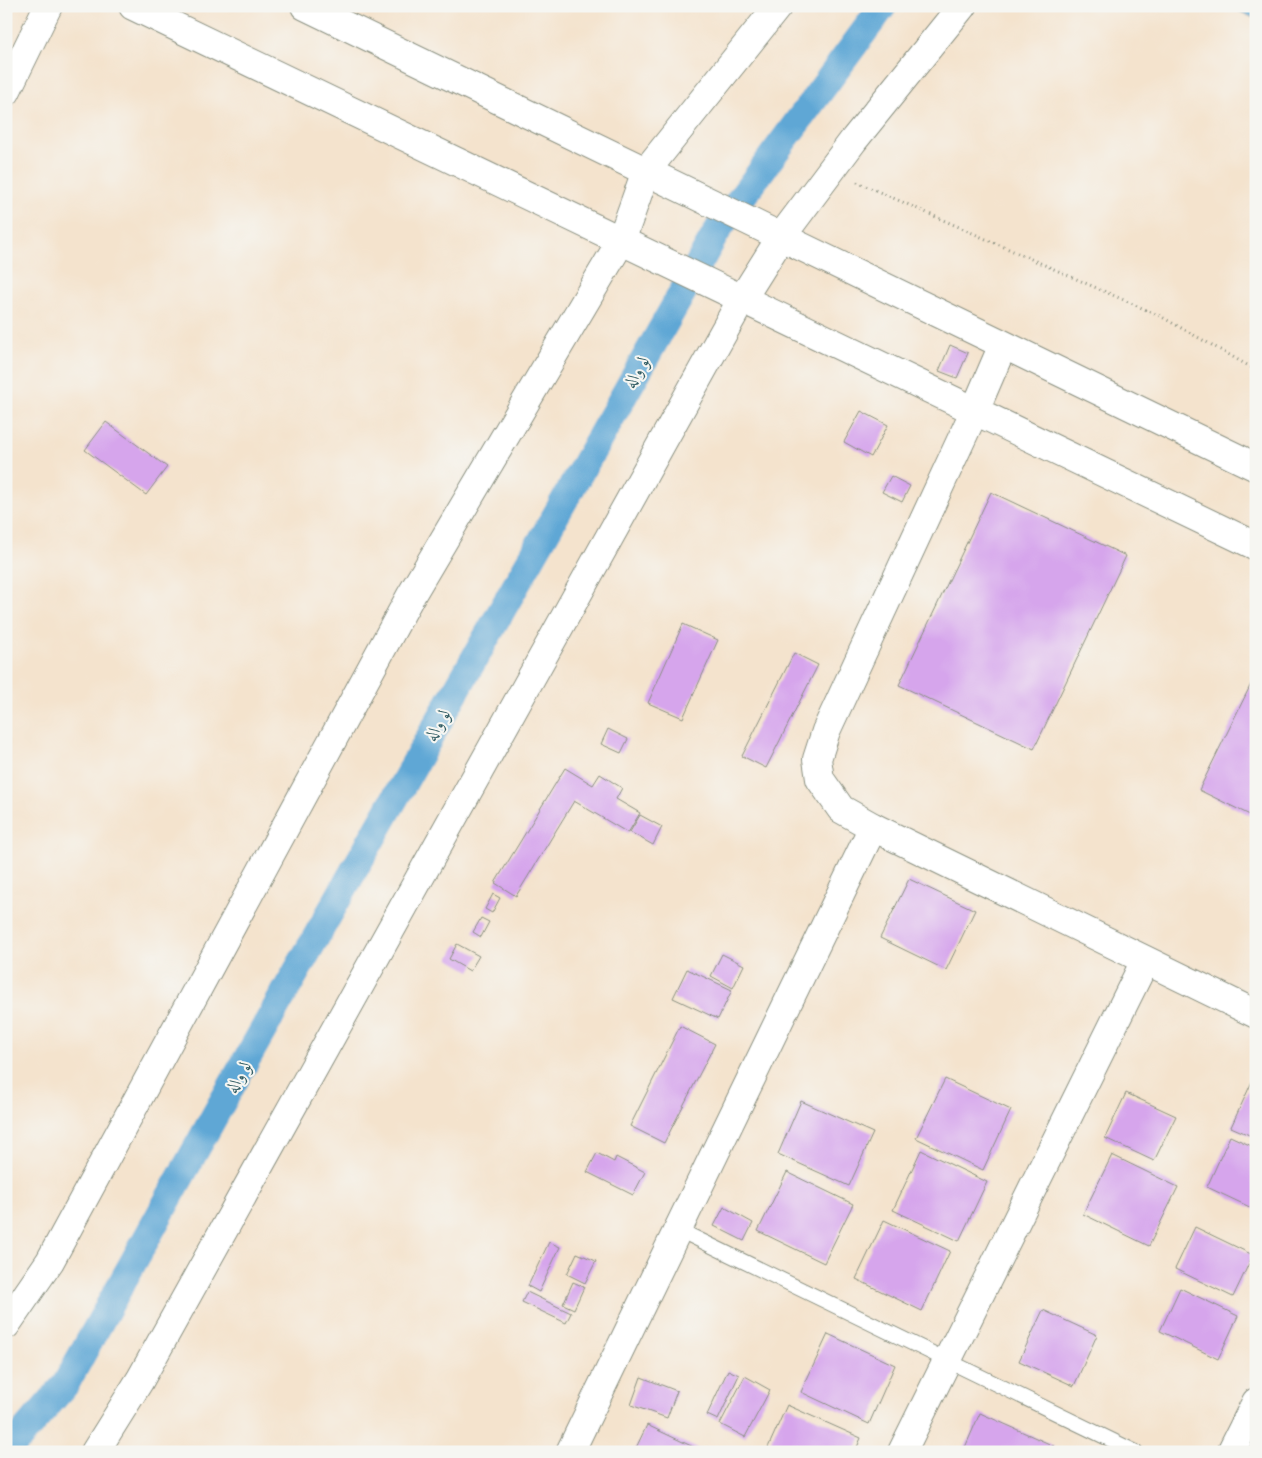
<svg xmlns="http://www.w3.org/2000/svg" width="1262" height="1458" font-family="'IM FELL Double Pica',Amiri,serif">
	<defs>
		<pattern id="water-waves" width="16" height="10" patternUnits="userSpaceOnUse" patternTransform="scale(1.25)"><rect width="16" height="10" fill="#5ea7d5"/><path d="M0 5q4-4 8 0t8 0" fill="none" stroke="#4d89ae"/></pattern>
	</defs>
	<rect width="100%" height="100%" fill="#f6f6f2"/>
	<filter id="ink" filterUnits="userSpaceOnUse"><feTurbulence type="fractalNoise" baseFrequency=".02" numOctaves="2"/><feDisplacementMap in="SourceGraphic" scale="10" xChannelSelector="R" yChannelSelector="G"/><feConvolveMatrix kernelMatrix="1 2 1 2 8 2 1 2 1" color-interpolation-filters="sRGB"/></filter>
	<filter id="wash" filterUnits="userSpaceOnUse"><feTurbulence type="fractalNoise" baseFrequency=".0096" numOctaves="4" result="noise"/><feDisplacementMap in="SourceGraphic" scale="20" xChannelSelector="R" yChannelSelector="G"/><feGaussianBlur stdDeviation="1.12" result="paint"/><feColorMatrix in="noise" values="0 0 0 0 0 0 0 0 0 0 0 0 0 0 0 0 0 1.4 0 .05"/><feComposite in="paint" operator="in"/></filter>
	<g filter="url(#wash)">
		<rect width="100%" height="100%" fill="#f4e3cd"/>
		<path fill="url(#water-waves)" stroke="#3e7284" d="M1228,6h28v13z"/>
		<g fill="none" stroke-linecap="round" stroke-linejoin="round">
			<path stroke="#5ea7d5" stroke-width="28" d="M7,1452l58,-67 155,-279 499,-878 164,-222"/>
		</g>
		<g id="blocks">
			<g fill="#d6a5ec">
				<path d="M950,345l18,8 -11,25 -18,-7z"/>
				<path d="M861,411l27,14 -17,32 -27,-15z"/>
				<path d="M106,422l61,45 -21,28 -61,-45z"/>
				<path d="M891,476l19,10 -8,16 -20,-10z"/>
				<path d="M991,492l135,64 -92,193 -135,-64z"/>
				<path d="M683,624l35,16 -35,78 -35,-15z"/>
				<path d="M794,653l24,12 -52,103 -24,-12z"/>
				<path d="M1256,674v144l-57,-28z"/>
				<path d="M608,729l20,10 -7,14 -20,-9z"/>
				<path d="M565,768l28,17 7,-11 22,14 -6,11 24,14 -12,20 -54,-32 -58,95 -21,-13z"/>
				<path d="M640,815l22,12 -9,18 -23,-13z"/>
				<path d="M909,879l66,31 -29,60 -66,-32z"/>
				<path d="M493,894l7,4 -8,15 -7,-4z"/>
				<path d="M481,918l8,4 -8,15 -8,-5z"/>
				<path d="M457,944l22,12 -9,15 -21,-12z"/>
				<path d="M722,954l22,11 -11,23 -22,-12z"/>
				<path d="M687,969l45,21 -14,29 -45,-21z"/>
				<path d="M680,1026l35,18 -51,99 -34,-17z"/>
				<path d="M1256,1073v65l-25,-11z"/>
				<path d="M945,1079l66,31 -28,60 -67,-32z"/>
				<path d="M1126,1093l50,23 -22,45 -49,-23z"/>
				<path d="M801,1101l72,32 -24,53 -71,-32z"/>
				<path d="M1230,1136l26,12v62l-49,-23z"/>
				<path d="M921,1150l66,32 -28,59 -66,-31z"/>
				<path d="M597,1153l17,9 2,-5 29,15 -12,23 -46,-23z"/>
				<path d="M1112,1155l66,32 -29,59 -66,-32z"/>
				<path d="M787,1172l66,32 -29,59 -66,-32z"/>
				<path d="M724,1207l29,16 -9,18 -30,-15z"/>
				<path d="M884,1220l66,31 -28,60 -66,-32z"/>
				<path d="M1195,1227l58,28 -20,42 -58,-28z"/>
				<path d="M549,1242l11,5 -21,45 -11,-6z"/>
				<path d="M577,1253l19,8 -11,22 -18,-9z"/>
				<path d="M573,1282l11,5 -10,22 -11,-5z"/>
				<path d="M1180,1288l58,28 -20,43 -58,-28z"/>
				<path d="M527,1292l44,21 -5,10 -44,-21z"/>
				<path d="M1043,1310l54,25 -23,51 -55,-25z"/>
				<path d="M828,1334l67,31 -26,59 -68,-32z"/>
				<path d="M728,1370l11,5 -21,45 -11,-5z"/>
				<path d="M745,1376l25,14 -25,47 -25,-13z"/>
				<path d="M641,1377l36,14 -10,27 -36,-13z"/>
				<path d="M787,1405l74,33 -6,14h-89z"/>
				<path d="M980,1413l74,33 -2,6h-89z"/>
				<path d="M647,1425l57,27h-70z"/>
			</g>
		</g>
	</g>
	<g filter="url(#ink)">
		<use href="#blocks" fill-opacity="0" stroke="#8a9080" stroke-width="1"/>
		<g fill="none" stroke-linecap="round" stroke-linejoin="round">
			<g stroke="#8a9080" stroke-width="16">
				<path id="service" d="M679,1230l457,222"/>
			</g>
			<g stroke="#8a9080" stroke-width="30">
				<g id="minor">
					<path d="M1003,345l-28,65 -149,321 -9,28 3,20 21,30 32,18 383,187"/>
					<path d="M570,1452l303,-625"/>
					<path d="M902,1452l243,-491"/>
					<path d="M1231,1452l25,-50"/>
				</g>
			</g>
			<g stroke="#8a9080" stroke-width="30">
				<g id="tertiary">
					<path d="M133,6l1123,540"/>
					<path d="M305,6l951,461"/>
					<path d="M6,92l42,-86"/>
					<path d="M6,1325l44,-64 360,-664 211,-356 25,-70 132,-165"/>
					<path d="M95,1452l45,-72 602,-1081 39,-62 72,-96 109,-135"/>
				</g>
			</g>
			<path stroke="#8a9080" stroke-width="3" stroke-dasharray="1 4" stroke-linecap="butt" d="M857,182l303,134 96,54"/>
			<use href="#service" stroke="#fff" stroke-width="14"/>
			<use href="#minor" stroke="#fff" stroke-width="28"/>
			<use href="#tertiary" stroke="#fff" stroke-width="28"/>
		</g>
	</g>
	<g text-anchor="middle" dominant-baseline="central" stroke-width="4" stroke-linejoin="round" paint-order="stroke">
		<g font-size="18" font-style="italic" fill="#325d64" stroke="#f6f6f2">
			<text transform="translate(637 372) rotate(-61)">لو واله</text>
			<text transform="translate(438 725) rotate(-61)">لو واله</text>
			<text transform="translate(239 1077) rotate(-61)">لو واله</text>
		</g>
	</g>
	<rect width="1262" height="1458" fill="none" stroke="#f6f6f2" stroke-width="25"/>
</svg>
